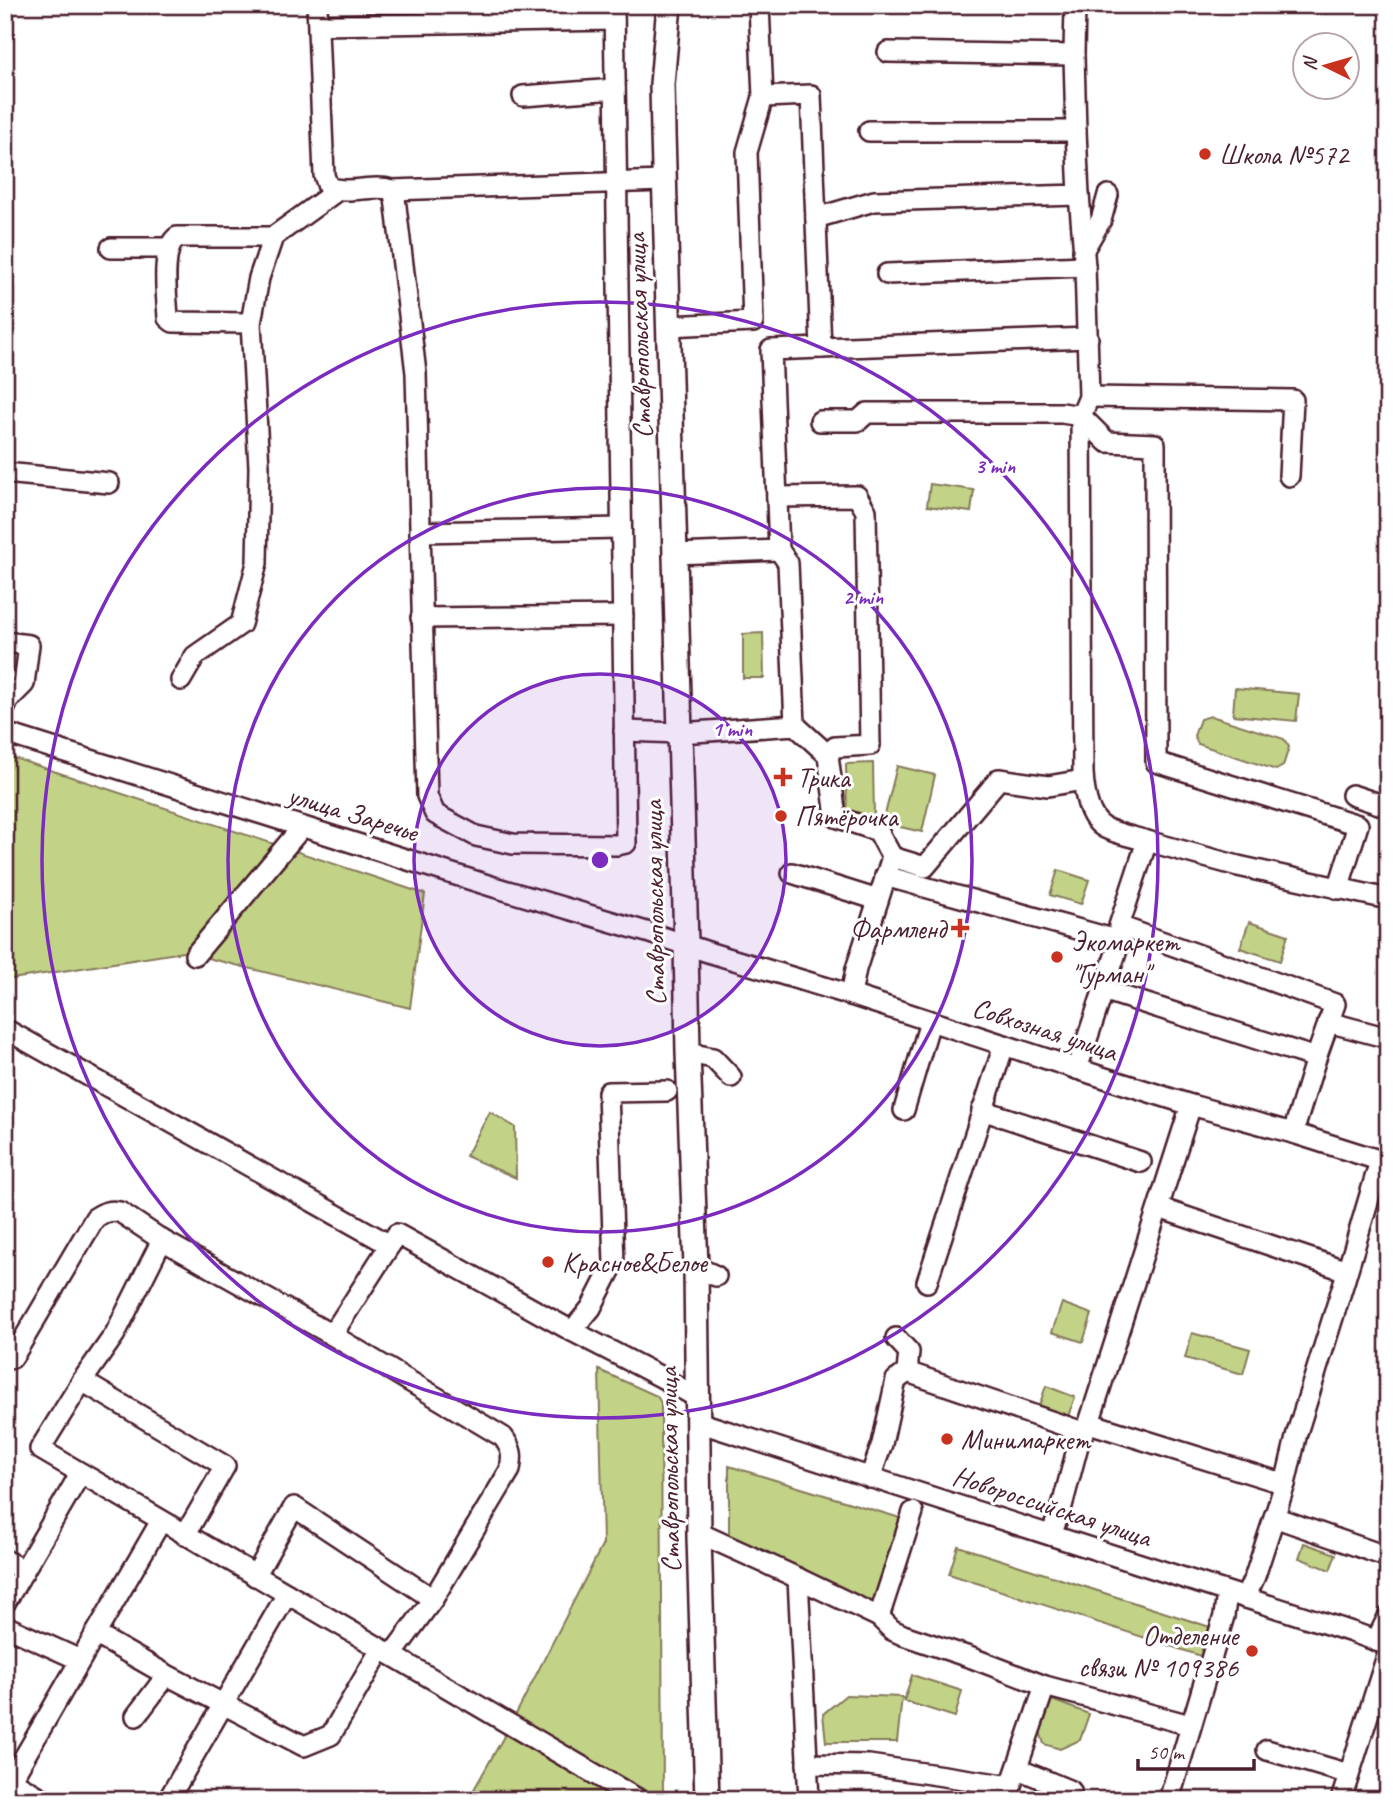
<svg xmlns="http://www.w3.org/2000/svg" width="1393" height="1805" font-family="Caveat,sans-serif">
	<rect width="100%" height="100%" fill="#fff"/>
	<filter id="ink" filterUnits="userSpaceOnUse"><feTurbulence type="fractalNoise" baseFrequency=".0143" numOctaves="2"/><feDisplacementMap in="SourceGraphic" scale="14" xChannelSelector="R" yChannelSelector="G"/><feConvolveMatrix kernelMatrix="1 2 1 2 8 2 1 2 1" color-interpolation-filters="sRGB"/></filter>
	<g filter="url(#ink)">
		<g fill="#c2d388" stroke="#86795a" stroke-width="2">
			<path d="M930,484l44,6 -3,22 -44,-6z"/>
			<path d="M763,633l1,45h-21v-44z"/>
			<path d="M1235,688l64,6 -3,27 -63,-6z"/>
			<path d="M1211,716l73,23 5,8 -6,19 -7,4 -78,-26 -4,-8 6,-17z"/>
			<path d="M5,755l420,139 -15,114 -227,-56 -178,28z"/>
			<path d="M873,763l1,53 -27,1 -1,-53z"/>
			<path d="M897,766l38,9 -13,57 -39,-9z"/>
			<path d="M1058,870l31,10 -8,24 -31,-9z"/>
			<path d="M1249,922l39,13 -8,26 -40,-13z"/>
			<path d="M490,1112l25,15 1,51 -50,-22z"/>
			<path d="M1062,1303l30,11 -9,28 -31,-10z"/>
			<path d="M1192,1333l58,16 -7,25 -58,-16z"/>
			<path d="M599,1370l58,26 4,7 2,397 -148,-84 88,-172z"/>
			<path d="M1046,1386l29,11 -8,22 -29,-10z"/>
			<path d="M729,1466l171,52 -28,92 -143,-70z"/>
			<path d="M1304,1543l32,11 -6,16 -31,-12z"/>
			<path d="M958,1546l255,82 -9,29 -255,-83z"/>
			<path d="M912,1675l50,16 -7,26 -51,-16z"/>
			<path d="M846,1695l56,2 -5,45h-71l-3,-28z"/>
			<path d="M1049,1699l40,15 -9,26 -20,9 -16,-5 -6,-19z"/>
			<path d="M507,1731l109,69h-148z"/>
		</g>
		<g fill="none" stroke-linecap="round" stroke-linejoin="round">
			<g stroke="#4a1f2b" stroke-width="24">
				<g id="minor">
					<path d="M317,5l7,170 4,12c21,8 44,-3 64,3l3,8 21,175 11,423 8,18 41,22 37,8 104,1 9,-2 -12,-838"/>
					<path d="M319,25l295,-5"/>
					<path d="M888,52l186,3 1,-50"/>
					<path d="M523,96l92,-7"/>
					<path d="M869,131h207l-2,-76"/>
					<path d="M392,190l272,-9"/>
					<path d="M1079,195l6,71 4,131 -8,19 2,357c1,18 4,45 22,55 12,6 29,9 42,13"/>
					<path d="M816,218l58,-17 205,-6 -3,-64"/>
					<path d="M111,248h58"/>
					<path d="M1083,251l18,-31 7,-25"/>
					<path d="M887,274l198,-8"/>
					<path d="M251,323l-78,-1 -5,-4c-1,-21 -8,-68 9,-81h96"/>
					<path d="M668,326l85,-4 -6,-170 16,-55"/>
					<path d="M821,348l267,-10"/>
					<path d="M1089,397l204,3 -4,76"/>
					<path d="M820,421h38l9,-8h195l19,3 26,26 48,2 1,318 202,63 -20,64"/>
					<path d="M5,473l104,10"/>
					<path d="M777,497l80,-1 9,15 4,234 -35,2 -7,8"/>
					<path d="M420,532l201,-4"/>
					<path d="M779,550l9,13 7,162"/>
					<path d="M675,554l104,-4 -8,-200 50,-2 -10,-253 -48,2 -4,-92"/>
					<path d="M421,618l202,-2"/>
					<path d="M5,642l24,3 -5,39 -15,15 -4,9"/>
					<path d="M181,680l14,-24 46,-32 16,-61 2,-96 -8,-144 8,-45 14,-41 65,-47"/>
					<path d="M624,731l56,2 115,-8 33,30 8,62 42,14 14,26"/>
					<path d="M5,733l489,154 156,46 61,20 140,42 251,82 89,28 102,28 95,30"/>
					<path d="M1352,795l36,12"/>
					<path d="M792,873l86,27"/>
					<path d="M885,876l235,65"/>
					<path d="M195,955l107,-128"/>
					<path d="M1103,990l213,68 19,-54 -216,-78 28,-85 91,25 150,33"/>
					<path d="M851,995l5,-26 36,-112 33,10 74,-88 49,7 35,-6"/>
					<path d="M1328,1022l60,16"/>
					<path d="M5,1029l385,216"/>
					<path d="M688,1053l25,5 18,19"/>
					<path d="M1077,1069l43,-128v-10"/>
					<path d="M904,1110l26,-88"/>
					<path d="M982,1110l159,52"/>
					<path d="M1293,1133l23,-75"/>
					<path d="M1159,1208l188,63"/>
					<path d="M162,1240l-47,94 -33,47 -42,68 599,351"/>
					<path d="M696,1267l20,9"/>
					<path d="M927,1282l77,-237"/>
					<path d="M572,1331l19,-23 23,-45 -6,-171 59,-1"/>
					<path d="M332,1335l65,-101 175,97 89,46 37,21"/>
					<path d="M896,1338l13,14 -2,20 -9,7"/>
					<path d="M5,1360l7,-2 4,-6 79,-134c9,-6 14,-8 25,-6l42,28 170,95 171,102c9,12 10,18 7,33l-77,129 -41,56"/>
					<path d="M907,1372l176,60"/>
					<path d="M82,1381l143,85 -40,69"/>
					<path d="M698,1422l654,210 36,13"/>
					<path d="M1089,1423l196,61"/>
					<path d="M870,1478l12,-34 14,-64"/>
					<path d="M1274,1517l114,40"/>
					<path d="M699,1533l88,40 92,44 13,13 11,5 69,23 73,28 145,39"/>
					<path d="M1051,1535l11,-29 18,-68 9,-15 102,-318"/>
					<path d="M5,1560l19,11"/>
					<path d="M255,1576l39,-69 139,92"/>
					<path d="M798,1578l11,222"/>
					<path d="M1245,1598l10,-22 30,-92 12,-51 48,-154 35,-118"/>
					<path d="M5,1603l75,-129"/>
					<path d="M879,1617l34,-105"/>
					<path d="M5,1626l75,34"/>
					<path d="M95,1634l72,41 137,71 27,-11 50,-86"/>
					<path d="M1376,1641l12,-24"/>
					<path d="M136,1716l31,-41"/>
					<path d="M1267,1750l82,24"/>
					<path d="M807,1764l62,1 142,21"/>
					<path d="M1018,1769l53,22"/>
					<path d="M5,1777l40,23"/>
					<path d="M11,1780l150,-259"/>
					<path d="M168,1800l119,-206"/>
					<path d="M1006,1800l39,-114"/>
					<path d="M1169,1800l55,-184 3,-23"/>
					<path d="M1341,1800l47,-147"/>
				</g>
			</g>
			<g stroke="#4a1f2b" stroke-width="28">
				<path id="major" d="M669,5l-7,79 1,49 23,811 2,109 8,214 3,270 8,263"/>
			</g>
			<use href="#minor" stroke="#fff" stroke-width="19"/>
			<use href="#major" stroke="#fff" stroke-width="23"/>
		</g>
	</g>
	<circle cx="600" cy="860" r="186" fill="#7b2cbf" fill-opacity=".12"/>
	<g fill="none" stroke="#7b2cbf" stroke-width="3.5">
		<circle cx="600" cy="860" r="186"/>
		<circle cx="600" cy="860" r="372"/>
		<circle cx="600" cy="860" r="558"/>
	</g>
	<g fill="#c8321e" stroke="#fff" stroke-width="2.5">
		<circle cx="1205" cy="154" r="7"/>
		<path d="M779.5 766.5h7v7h7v7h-7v7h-7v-7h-7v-7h7z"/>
		<circle cx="781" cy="816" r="7"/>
		<path d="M956.5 917.5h7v7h7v7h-7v7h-7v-7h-7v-7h7z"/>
		<circle cx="1057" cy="957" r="7"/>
		<circle cx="548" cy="1262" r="7"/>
		<circle cx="947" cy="1439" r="7"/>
		<circle cx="1252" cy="1651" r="7"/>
	</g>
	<g text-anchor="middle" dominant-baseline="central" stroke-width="6" stroke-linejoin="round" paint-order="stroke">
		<g font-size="28" fill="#4a1f2b" stroke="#fff" text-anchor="start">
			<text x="1219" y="154">Школа №572</text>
			<text x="797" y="777">Трика</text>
			<text x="795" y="816">Пятёрочка</text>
			<text x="946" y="928" text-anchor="end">Фармленд</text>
			<text x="1071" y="941">Экомаркет<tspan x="1071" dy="32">"Гурман"</tspan></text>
			<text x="562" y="1262">Красное&amp;Белое</text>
			<text x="961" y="1439">Минимаркет</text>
			<text x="1238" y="1635" text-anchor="end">Отделение<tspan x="1238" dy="32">связи № 109386</tspan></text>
		</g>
		<g font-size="28" fill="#4a1f2b" stroke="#fff">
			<text transform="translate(639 336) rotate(-92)">Ставропольская улица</text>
			<text transform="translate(353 813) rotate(17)">улица Заречье</text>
			<text transform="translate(654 903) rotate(-91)">Ставропольская улица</text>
			<text transform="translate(1045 1029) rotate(18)">Совхозная улица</text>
			<text transform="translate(669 1470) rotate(-91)">Ставропольская улица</text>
			<text transform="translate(1052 1506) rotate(18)">Новороссийская улица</text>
		</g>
	</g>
	<circle cx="600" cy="860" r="10" fill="#7b2cbf" stroke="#fff" stroke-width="3.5"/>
	<g font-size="21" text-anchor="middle" font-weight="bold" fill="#7b2cbf" stroke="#fff" stroke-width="6" stroke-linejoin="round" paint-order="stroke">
		<text x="995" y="473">3 min</text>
		<text x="863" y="604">2 min</text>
		<text x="732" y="736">1 min</text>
	</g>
	<rect width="1393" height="1805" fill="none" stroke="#fff" stroke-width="28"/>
	<rect x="14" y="14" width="1365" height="1777" fill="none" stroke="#4a1f2b" stroke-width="2.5" filter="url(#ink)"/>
	<g transform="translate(1326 66) rotate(275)"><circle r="33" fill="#ffffff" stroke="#b7a5aa" stroke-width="2"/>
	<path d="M0-5L12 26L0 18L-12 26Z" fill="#c8321e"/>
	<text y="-10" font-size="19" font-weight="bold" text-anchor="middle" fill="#4a1f2b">N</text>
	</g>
	<path d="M1138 1759v10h116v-10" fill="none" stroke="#4a1f2b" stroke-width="3.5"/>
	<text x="1148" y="1759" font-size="21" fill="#4a1f2b" stroke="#ffffff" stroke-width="5" paint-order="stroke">50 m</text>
</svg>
